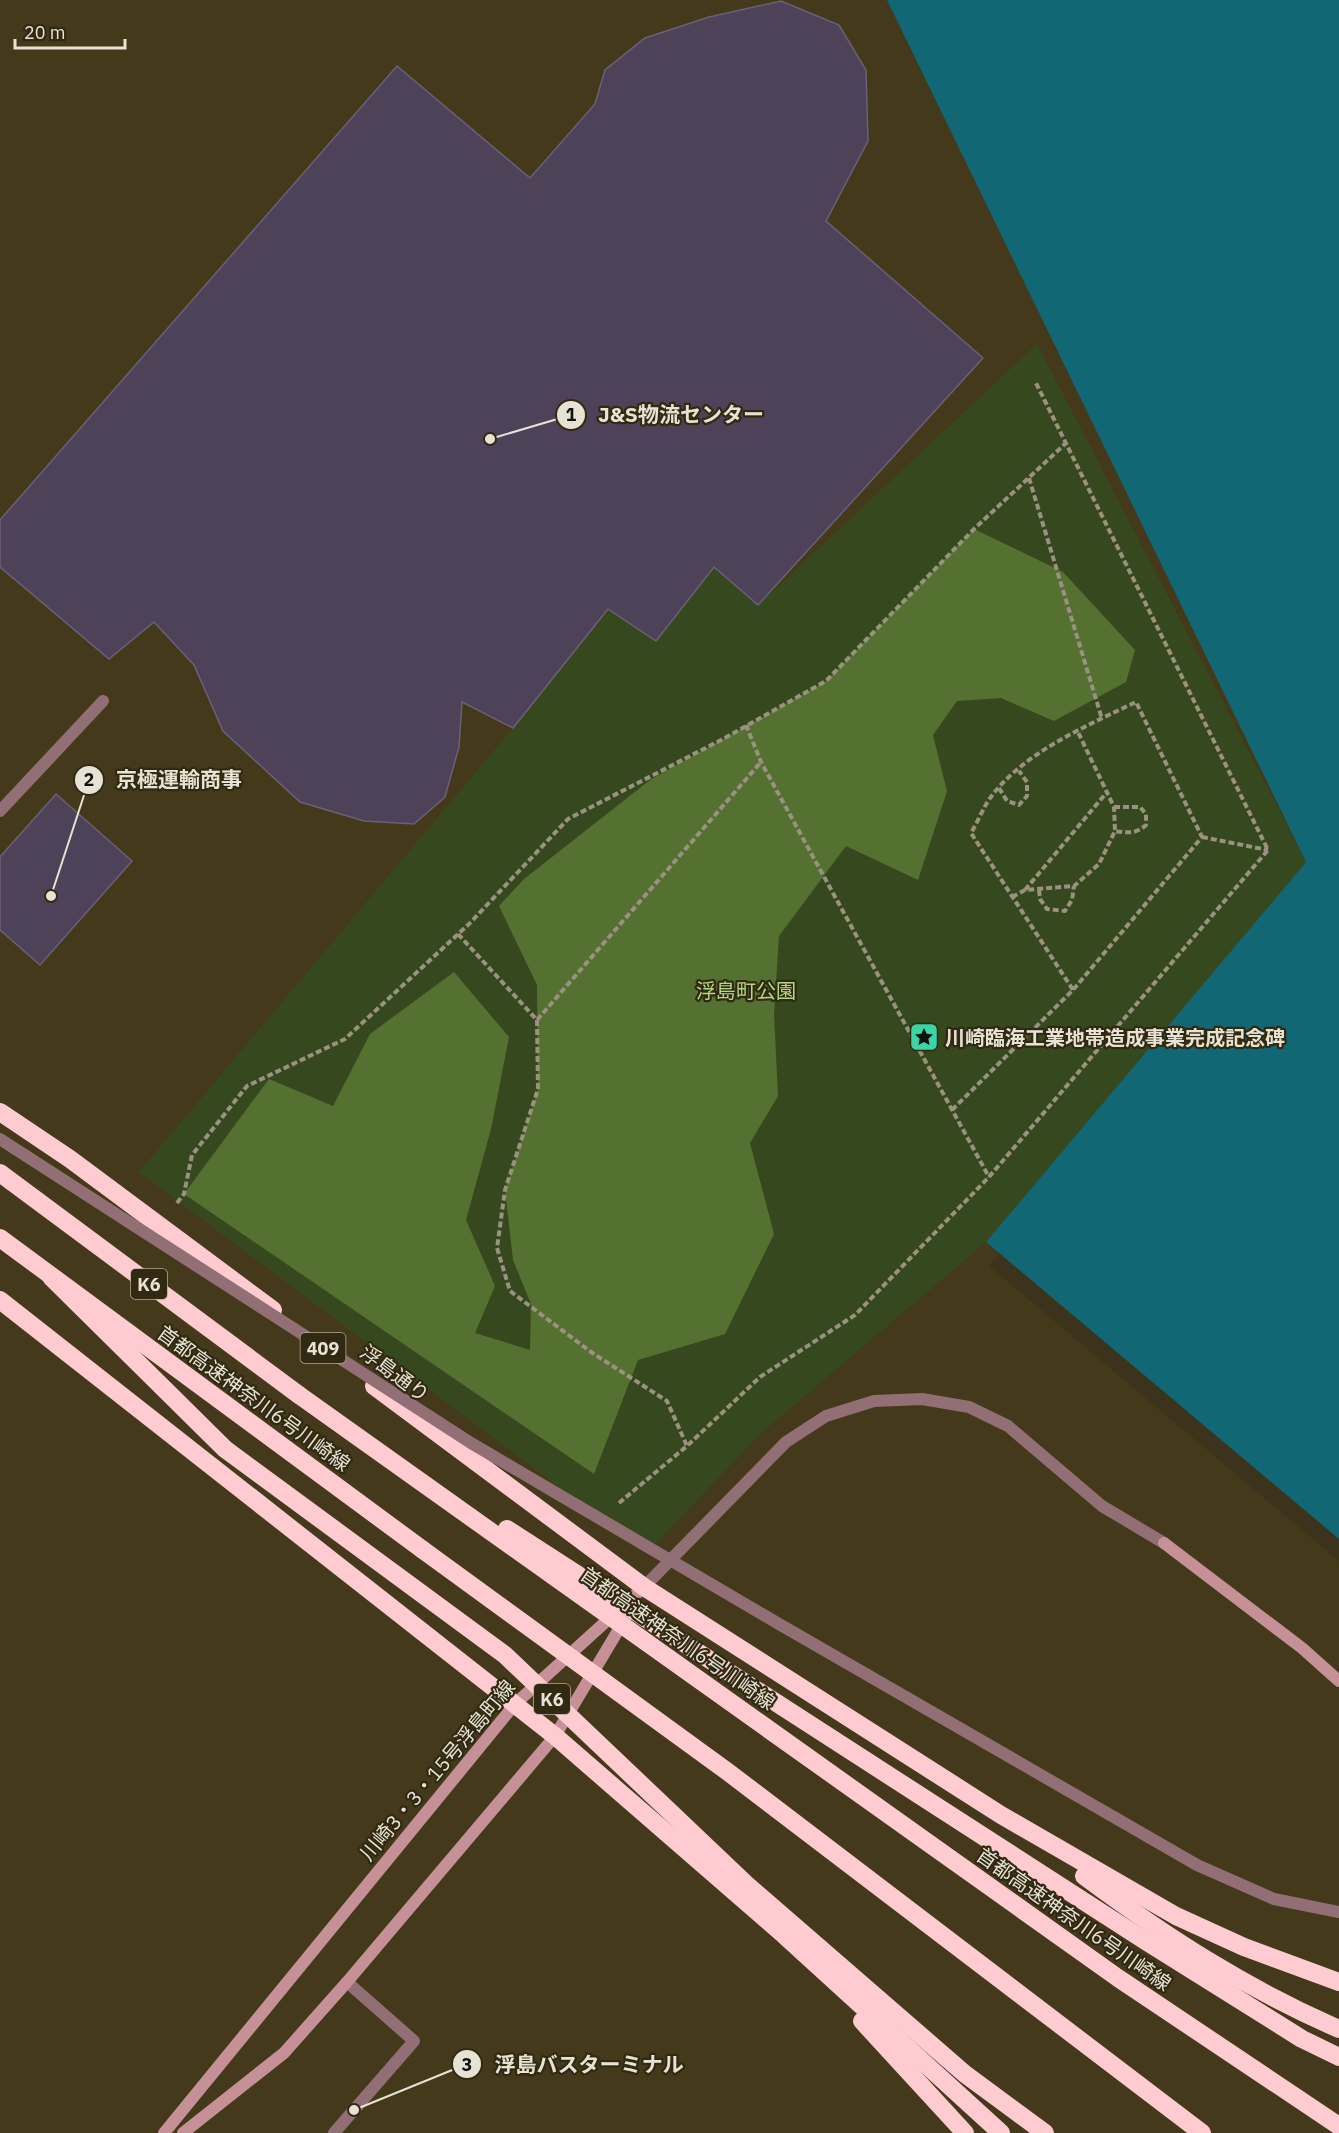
<svg xmlns="http://www.w3.org/2000/svg" width="1339" height="2133" font-family="'IBM Plex Sans','Noto Sans JP',sans-serif">
	<rect width="100%" height="100%" fill="#3b331b"/>
	<path fill="#443a1b" d="M0,0h896l425,867 -332,399 350,295v572h-1339z"/>
	<path fill="#36491e" d="M1037,344l269,518 -320,380 -225,191 -114,120 -508,-381 374,-444 95,-119 48,32 58,-74 44,38z"/>
	<path fill="#547132" d="M974,529l89,43 72,78 -9,32 -72,39 -53,-23 -44,3 -24,34 14,56 -29,89 -72,-34 -67,90 -5,78 4,82 -28,47 24,91 -49,100 -87,26 -44,114 -410,-280 85,-115 64,27 37,-72 84,-62 55,65 -18,92 -25,91 29,66 -20,47 55,17 1,-46 -18,-44 -8,-70 33,-101 -1,-104 -38,-79 25,-27 126,-99 176,-99z"/>
	<path fill="#116773" d="M887,0h452v1539l-353,-297 320,-380z"/>
	<g fill="#4e4258" stroke="#6c5f77" stroke-width="1.5">
		<path d="M781,1l58,24 27,45 2,71 -42,80 157,137 -225,247 -44,-38 -58,74 -48,-32 -95,119 -51,-26 -3,45 -14,50 -31,27 -50,-3 -64,-19 -77,-71 -29,-66 -40,-43 -45,37 -109,-92v-47l397,-454 133,112 65,-74 10,-34 40,-32 64,-21z"/>
		<path d="M56,794l76,67 -92,104 -40,-35v-73z"/>
	</g>
	<g fill="none" stroke-linecap="round" stroke-linejoin="round">
		<g stroke="#98927f" stroke-width="4" stroke-dasharray="6 3" stroke-linecap="butt">
			<path d="M1029,478l73,241"/>
			<path d="M746,725l15,37 228,415"/>
			<path d="M999,788l8,13 12,4 8,-9v-14l-8,-11"/>
			<path d="M1114,807h26l6,7v11c-10,9 -18,8 -31,6"/>
			<path d="M1202,837l66,13"/>
			<path d="M1025,890l82,-98"/>
			<path d="M1039,890l1,9 7,10 18,2 7,-11 2,-14"/>
			<path d="M1012,897l13,-7 49,-4 25,-22 16,-33 -1,-24 -37,-77"/>
			<path d="M458,934l79,86 224,-258"/>
			<path d="M537,1020l1,69 -33,101 -8,58 13,43 81,61 76,49 20,45"/>
			<path d="M952,1110l121,-120 129,-153 -66,-135c-50,24 -116,52 -148,99 -6,10 -11,22 -17,32l102,157"/>
			<path d="M177,1203l7,-9 8,-39 55,-69 98,-47 125,-116 98,-104 155,-80 103,-58 148,-152 92,-86"/>
			<path d="M619,1503l68,-57 73,-69 95,-62 134,-138 279,-327 -232,-467"/>
		</g>
		<g stroke="#916f74" stroke-width="12">
			<path d="M0,811l103,-110"/>
			<path d="M334,2133l80,-92 -67,-59"/>
		</g>
		<path stroke="#916f74" stroke-width="12" d="M644,1587l142,-145 40,-26 48,-15 48,-2 47,8 39,19 94,80 62,37"/>
		<g stroke="#c69097" stroke-width="12">
			<path d="M1164,1543l138,105 37,33"/>
			<path d="M164,2133l351,-429 129,-117"/>
			<path d="M183,2133l101,-80 63,-71 208,-246 70,-117"/>
		</g>
		<g stroke="#fecbd1" stroke-width="18">
			<path d="M0,1112l70,47 203,151"/>
			<path d="M0,1173l299,222"/>
			<path d="M0,1238l423,312"/>
			<path d="M0,1300l555,436 229,199 217,198"/>
			<path d="M374,1386l270,201 357,228 175,101 68,31 95,35"/>
			<path d="M1084,1876c82,61 161,112 255,153"/>
			<path d="M862,2021l103,112"/>
		</g>
		<path stroke="#916f74" stroke-width="12" d="M0,1139l471,304 308,181 418,241 77,34 65,13"/>
		<g stroke="#fecbd1" stroke-width="18">
			<path d="M51,1277l174,172 280,206 241,229 219,190 80,59"/>
			<path d="M299,1395l819,583 221,148"/>
			<path d="M507,1529l640,413 155,97 37,18"/>
			<path d="M423,1550l305,222 474,361"/>
		</g>
	</g>
	<defs>
		<g id="sight-square" transform="scale(1.5)"><rect x="-9" y="-9" width="18" height="18" rx="4" fill="#3ad4a5" stroke="#312911"/><path d="M0-6L1.8-2.2L6-1.7L2.9 1.2L3.7 5.4L0 3.3L-3.7 5.4L-2.9 1.2L-6-1.7L-1.8-2.2Z" fill="#111"/></g>
	</defs>
	<g fill-rule="evenodd">
		<use href="#sight-square" x="924" y="1037"/>
	</g>
	<g text-anchor="middle" dominant-baseline="central" stroke-width="4.5" stroke-linejoin="round" paint-order="stroke">
		<g fill="#312911" stroke="#b0ab9a" stroke-width="1.5">
			<rect x="131" y="1269" width="36" height="30" rx="4.5"/>
			<rect x="300.5" y="1333" width="45" height="30" rx="4.5"/>
			<rect x="534" y="1684" width="36" height="30" rx="4.5"/>
		</g>
		<g font-size="18" font-weight="bold" fill="#e7e3d4">
			<text x="149" y="1284">K6</text>
			<text x="323" y="1348">409</text>
			<text x="552" y="1699">K6</text>
		</g>
		<g font-size="20" fill="#afda80" stroke="#312911">
			<text x="746" y="990">浮島町公園</text>
		</g>
		<g font-size="20" font-weight="bold" fill="#e7e3d4" stroke="#312911" text-anchor="start">
			<text x="945" y="1037">川崎臨海工業地帯造成事業完成記念碑</text>
		</g>
		<g font-size="20" fill="#e7e3d4" stroke="#312911">
			<text transform="translate(395 1373) rotate(37)">浮島通り</text>
			<text transform="translate(254 1398) rotate(36)">首都高速神奈川6号川崎線</text>
			<text transform="translate(678 1638) rotate(35)">首都高速神奈川6号川崎線</text>
			<text transform="translate(437 1770) rotate(-50)">川崎3・3・15号浮島町線</text>
			<text transform="translate(1074 1919) rotate(35)">首都高速神奈川6号川崎線</text>
		</g>
	</g>
	<path fill="none" stroke="#e7e3d4" stroke-width="2" d="M490 439L571 415M51 896L89 780M354 2110L467 2064"/>
	<g fill="#e7e3d4" stroke="#312911" stroke-width="2">
		<circle cx="490" cy="439" r="6"/>
		<circle cx="51" cy="896" r="6"/>
		<circle cx="354" cy="2110" r="6"/>
		<circle cx="571" cy="415" r="15"/>
		<circle cx="89" cy="780" r="15"/>
		<circle cx="467" cy="2064" r="15"/>
	</g>
	<g font-size="18" text-anchor="middle" font-weight="bold" fill="#111">
		<text x="571" y="421">1</text>
		<text x="89" y="786">2</text>
		<text x="467" y="2071">3</text>
	</g>
	<g font-size="21" text-anchor="middle" font-weight="bold" fill="#e7e3d4" stroke="#312911" stroke-width="4.5" stroke-linejoin="round" paint-order="stroke">
		<text x="681" y="422">J&amp;S物流センター</text>
		<text x="179" y="787">京極運輸商事</text>
		<text x="589" y="2072">浮島バスターミナル</text>
	</g>
	<path d="M15 39v9h110v-9" fill="none" stroke="#e7e3d4" stroke-width="3"/>
	<text x="24" y="39" font-size="18" fill="#e7e3d4" stroke="#312911" stroke-width="4.5" paint-order="stroke">20 m</text>
</svg>
